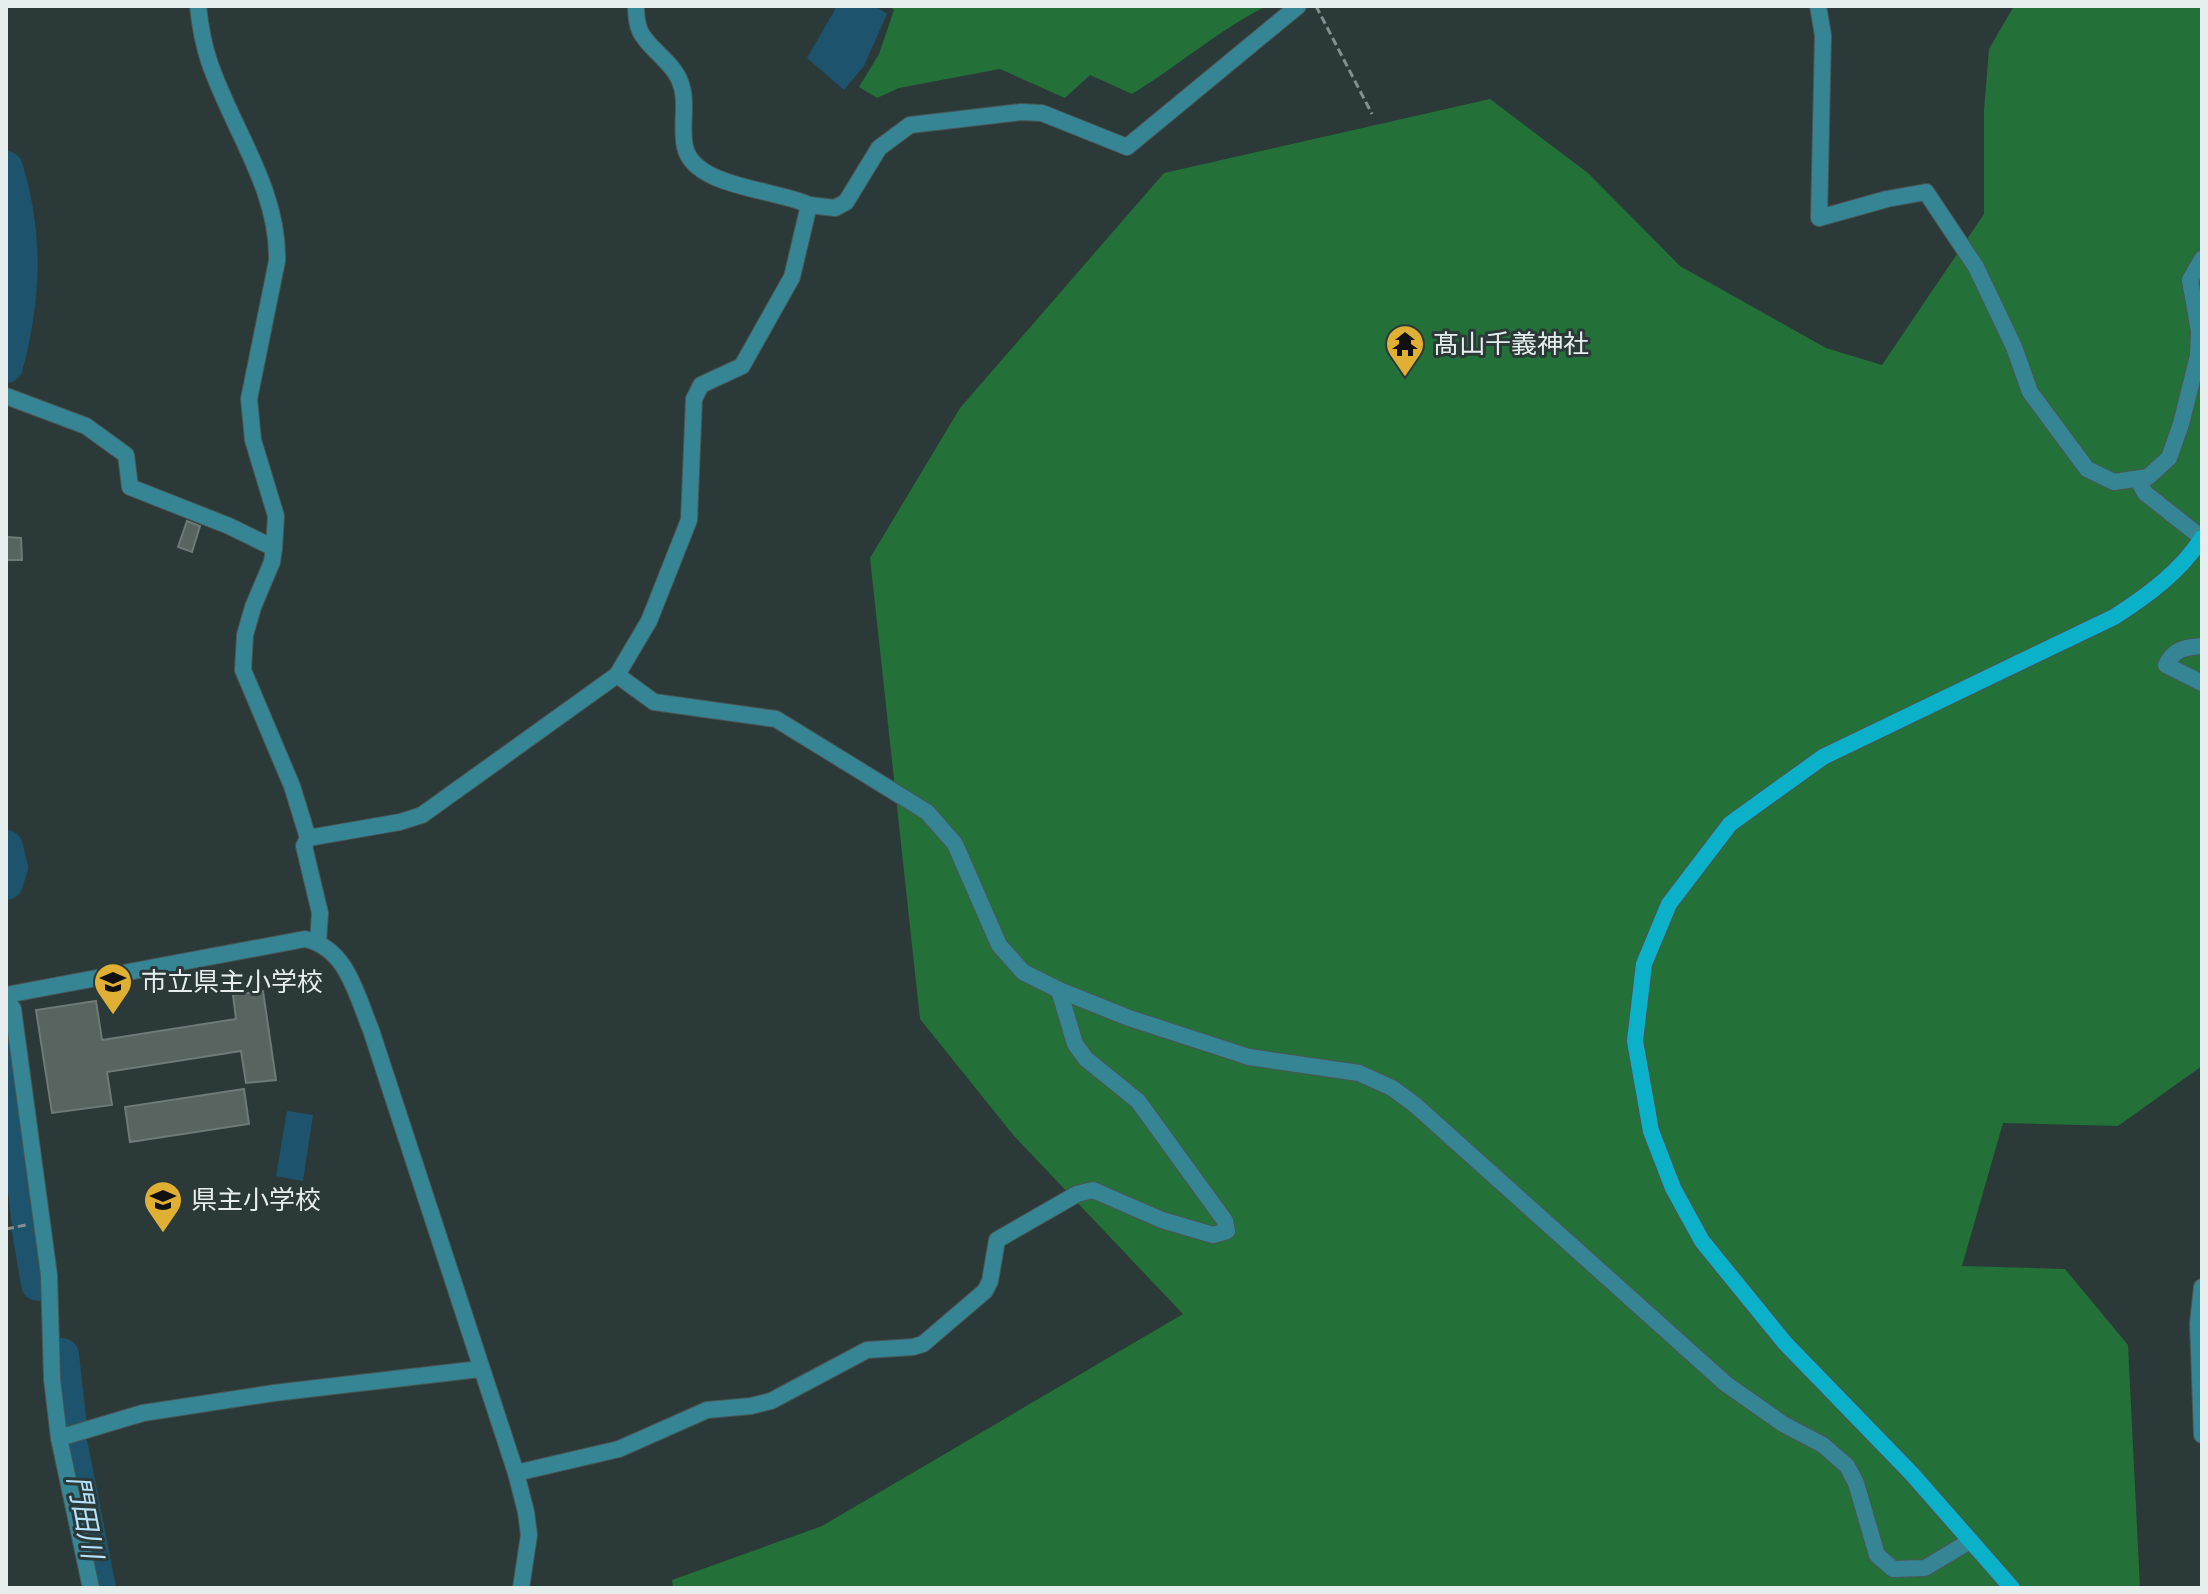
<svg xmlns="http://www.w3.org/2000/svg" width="2208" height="1594" font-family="'DejaVu Sans','Noto Sans JP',sans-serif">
	<rect width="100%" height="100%" fill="#2b3938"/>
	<g fill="#237039">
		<path d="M890,6h377c-46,22 -90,61 -135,88l-42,-19 -25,23 -65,-29 -101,19 -22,10 -18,-11 20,-33 15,-44z"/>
		<path d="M2014,6h188v1060l-84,60 -115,-3 -41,143 103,3 63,76 12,243h-1467l-1,-8 150,-54 361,-212 -169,-178 -94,-117 -50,-461 90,-150 204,-235 326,-74 98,74 92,93 146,82 56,17 102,-151v-104l5,-61z"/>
	</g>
	<g fill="#1d536d">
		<path d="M837,6h38l12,8 -23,52 -20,24 -37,-32z"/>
		<path d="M287,1111l26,4 -10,66 -27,-5z"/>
	</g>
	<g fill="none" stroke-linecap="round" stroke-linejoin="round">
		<g stroke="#1d536d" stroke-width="34">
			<path d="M6,168c21,67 18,131 0,198"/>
			<path d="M6,847l5,20 -5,16"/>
			<path d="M6,1050c7,56 17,112 22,168"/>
			<path d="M29,1231l9,53"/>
			<path d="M62,1355l8,72"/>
			<path d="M71,1446l28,142"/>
		</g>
	</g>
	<g fill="#57645f" stroke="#6d7a75" stroke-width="2">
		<path d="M187,521l13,5 -8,26 -14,-5z"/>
		<path d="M6,537l15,1 1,22h-16z"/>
		<path d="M263,991l13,89 -30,3 -5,-32 -134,21 5,33 -60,8 -16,-103 60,-9 6,39 134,-21 -3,-24z"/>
		<path d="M244,1089l5,35 -119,18 -5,-35z"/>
	</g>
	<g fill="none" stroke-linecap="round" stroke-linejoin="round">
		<g stroke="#495655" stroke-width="18">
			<g id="street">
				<path d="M198,6c2,19 5,37 11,55 22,66 70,128 68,200l-28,138 4,41 23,76 -2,32 -2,14 -19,45 -8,28 -2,35 49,116 16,52"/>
				<path d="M1818,6l5,29 -4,183 68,-19 39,-7 50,75 38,80 16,45 57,77 27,13 34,-5 21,-19 12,-34 17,-68 1,-25 -9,-51 12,-21"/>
				<path d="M809,205l26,3 11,-6 33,-54 31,-23 111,-13 21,1 85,34 171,-141"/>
				<path d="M6,396l80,30 40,29 4,32 99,39 45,22"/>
				<path d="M2138,480l7,13 57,45"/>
				<path d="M2202,646c-17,1 -28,3 -36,19l36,18"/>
				<path d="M617,675l37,27 122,17 151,93 28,32 44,101 24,27 36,18 70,28 120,39 110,16 33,15 22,16 312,280 57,40 40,21 24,21 9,17 21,72 16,14 32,-1 45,-27"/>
				<path d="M318,942l2,-29 -16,-67 4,-8 92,-16 22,-7 195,-140 32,-54 40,-101 5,-121 7,-14 41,-19 50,-89 17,-72c-32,-16 -115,-17 -124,-58 -5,-23 4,-47 -6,-68 -8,-18 -32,-32 -39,-48 -3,-7 -4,-18 -4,-25"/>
				<path d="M6,995l299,-56c42,9 51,55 66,91l145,443 10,39 3,23 -8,53"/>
				<path d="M6,1000l7,9 36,266 3,104 7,59 32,150"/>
				<path d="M2202,1287l-4,36 4,112"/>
				<path d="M59,1438l84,-25 131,-20 206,-24"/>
				<path d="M516,1473l103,-24 88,-39 44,-4 20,-5 96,-51 46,-3 10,-3 62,-53 5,-10 7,-41 80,-46 16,-4 69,30 51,15 14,-4 -2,-10 -87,-120 -52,-42 -11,-15 -16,-54"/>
			</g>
		</g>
		<g stroke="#495655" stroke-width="18">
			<path id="secondary" d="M2012,1588l-100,-114 -127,-131 -83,-102 -29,-53 -22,-57 -16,-90 9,-77 25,-60 61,-80 93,-67 291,-140c33,-21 66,-45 88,-79"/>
		</g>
		<g stroke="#848f8e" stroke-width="3" stroke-dasharray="8 4" stroke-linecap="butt">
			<path d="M1316,6l56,108"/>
			<path d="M6,1229l20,-4"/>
		</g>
		<use href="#street" stroke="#368594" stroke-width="16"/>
		<use href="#secondary" stroke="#0bb1c9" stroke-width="16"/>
	</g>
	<defs>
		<g id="temple-pin" transform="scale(2)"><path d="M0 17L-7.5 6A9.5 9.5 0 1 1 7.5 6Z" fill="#dfb034" stroke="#2b3938"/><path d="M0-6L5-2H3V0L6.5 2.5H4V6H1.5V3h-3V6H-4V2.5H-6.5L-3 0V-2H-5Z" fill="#111"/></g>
		<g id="school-pin" transform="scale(2)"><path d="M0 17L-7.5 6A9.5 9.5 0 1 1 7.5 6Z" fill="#dfb034" stroke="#2b3938"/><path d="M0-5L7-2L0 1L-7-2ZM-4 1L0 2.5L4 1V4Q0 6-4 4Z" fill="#111"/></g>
	</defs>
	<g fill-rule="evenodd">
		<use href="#temple-pin" x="1405" y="344"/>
		<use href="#school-pin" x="113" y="982"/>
		<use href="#school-pin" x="163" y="1200"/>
	</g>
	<g text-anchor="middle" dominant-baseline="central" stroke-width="6" stroke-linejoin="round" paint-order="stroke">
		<g font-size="26" fill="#e6eeed" stroke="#2b3938" text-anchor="start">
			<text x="1433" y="344">髙山千義神社</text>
			<text x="141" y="982">市立県主小学校</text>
			<text x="191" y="1200">県主小学校</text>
		</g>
		<g font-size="28" font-style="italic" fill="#b4e2fb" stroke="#2b3938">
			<text transform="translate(85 1517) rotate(79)">門田川</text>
		</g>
	</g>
	<rect width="2208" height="1594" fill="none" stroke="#e6eeed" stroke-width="16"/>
</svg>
